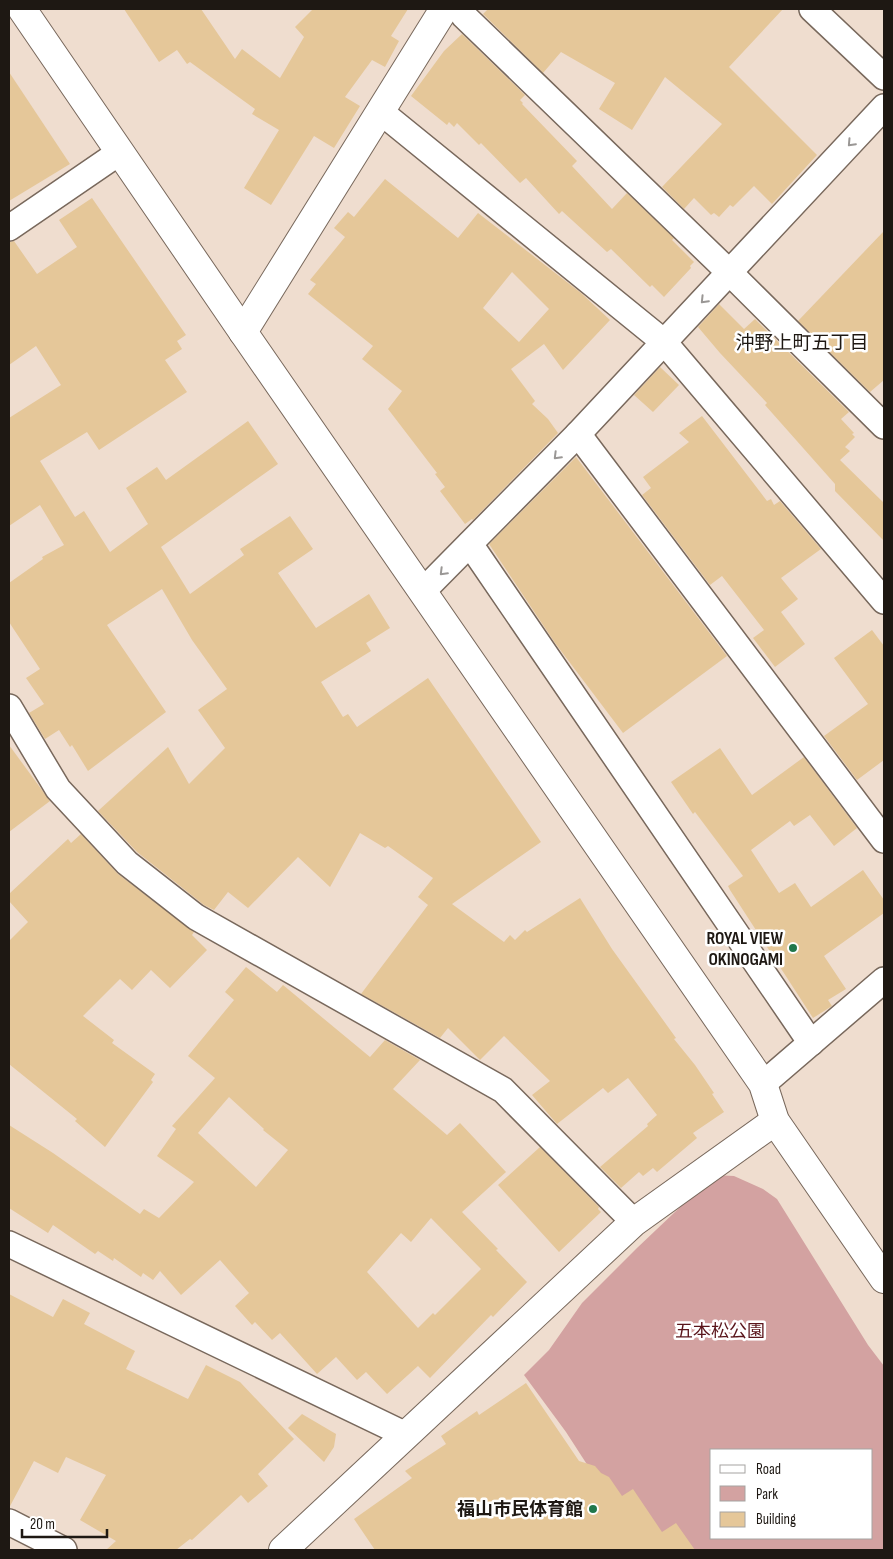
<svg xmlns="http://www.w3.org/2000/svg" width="893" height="1559" font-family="'Sofia Sans Condensed','Noto Sans JP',sans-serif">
	<rect width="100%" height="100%" fill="#efddcf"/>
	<path fill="#d3a2a1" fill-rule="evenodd" d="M714,1175l20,1 29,13 14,10 91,146 16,21v184h-409l32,-20 81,-64 -22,-34 -42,-57 25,-25 33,-47 55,-55zM712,1450h160v88h-160z"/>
	<g fill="#e5c799" fill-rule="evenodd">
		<path d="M124,9h77l34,50 7,-10 38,29 24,-41 -9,-10 18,-18h95l-17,27 8,5 -14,26 -13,-7 -27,37 15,9 -26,42 -20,-12 -43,69 -27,-17 35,-58 -27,-16 3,-5 -65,-47 -3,2 -10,-14 -18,12z"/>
		<path d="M488,9h295l-54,58 88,88 -45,49 -18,-18 -21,21 -3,-2 -11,12 -5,-4 -3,2 -17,-17 -10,11 -22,-22 60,-63 -57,-47 -33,53 -33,-21 16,-26 -54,-31 -18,21 -60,-59z"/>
		<path d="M462,34l63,61 -5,5 3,3 -1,1 55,57 -5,5 40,43 15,-16 47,45 -2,2 22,22 -4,4 1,2 -27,29 -12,-12 -2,2 -39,-38 -4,3 -45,-41 -3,3 -33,-36 -6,5 -39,-40 -2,2 -22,-22 -3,4 -5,-5 -2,3 -36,-29 33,-45z"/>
		<path d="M9,72l61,92 -61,37z"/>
		<path d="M385,179l73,59 20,-25 103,80 29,27 -47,50 -19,-26 -33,25 24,32 -3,3 16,15 10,14 -85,87 -1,-1 -7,5 -25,-33 5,-4 -10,-13 2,-1 -49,-64 14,-18 -40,-32 11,-13 -65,-52 8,-10 -6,-4 35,-43 -11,-9 14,-16 6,5zM512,272l37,37 -30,33 -36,-34z"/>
		<path d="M92,198l94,137 -9,6 5,8 -17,11 22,32 -88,58 -12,-18 -47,29 35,56 9,-6 26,41 38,-28 -22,-36 31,-21 9,13 82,-59 30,43 -117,83 29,47 54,-39 -4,-6 50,-33 23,33 -35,24 38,55 53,-34 21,34 -24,15 5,8 -50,31 22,35 5,-3 9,13 71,-49 113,164 -89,62 52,38 6,-7 5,5 10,-10 2,2 53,-34 32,51 64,89 -2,1 21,26 19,28 -2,1 12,18 -31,21 4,5 -40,34 -4,-4 -10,8 -4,-4 -18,16 -21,-21 48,-41 -1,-2 10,-9 -29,-37 -20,15 -5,-5 -46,36 -25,-29 18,-14 -46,-45 -24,24 -32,-32 -8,10 -79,-44 67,-89 -10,-8 15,-19 -45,-32 -3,2 -25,-15 -30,54 -32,-30 -50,51 -20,-16 -14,18 -10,-5 -67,-53 -39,-41 70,-64 21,37 36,-36 -27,-38 29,-21 -35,-49 -30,-51 -55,36 59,87 -78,59 -16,-26 -2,2 -11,-17 -14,9 -16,-26 15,-9 -18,-26 14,-9 -31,-47v-39l34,-24 -1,-2 22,-12 -24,-40 -31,21v-108l52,-33 -25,-39 -27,19v-123l5,-1 23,33 40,-27 -18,-27z"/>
		<path d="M884,231v149l-14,12 -72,-71z"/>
		<path d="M719,304l25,25 11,-10 94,93 -8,7 13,14 -2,1 3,3 -10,10 5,4 -10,9 44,43v38l-49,-50v-7l-70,-79 2,-2 -47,-50 -22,-26z"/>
		<path d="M660,367l19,18 -26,27 -19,-17z"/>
		<path d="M702,416l65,85 4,-2 3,6 6,-4 41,48 -40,29 17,21 -17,13 24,32 -30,23 -22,-29 11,-8 -42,-54 -12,9 -68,-90 9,-7 -8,-11 46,-35 -10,-9z"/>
		<path d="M576,457l151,199 -104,77 -68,-90 -66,-99z"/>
		<path d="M872,630l12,16v114l-27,20 -33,-44 44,-32 -34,-46z"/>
		<path d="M9,745l41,56 -41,31z"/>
		<path d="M720,748l32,47 52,-38 53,71 -23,18 -24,-31 -16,11 -4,-5 -39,29 28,43 16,-10 16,24 52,-37 21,30v13l-60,43 22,33 -18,11 4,6 -19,12 -83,-128 -2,-4 15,-10 -48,-64 -2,2 -22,-32z"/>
		<path d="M81,834l37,40 76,58 -2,3 15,15 -37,38 -19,-18 -19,20 -12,-11 -37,37 31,24 -2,3 43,31 -4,6 2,2 -48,65 -30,-26 2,-2 -68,-55v-123l19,-19 -19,-21v-7l59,-55 3,4z"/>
		<path d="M246,967l31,25 6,-7 87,72 15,-17 35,20 -27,29 54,46 13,-12 46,49 -44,40 36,37 -2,1 31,32 -34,35 -2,-2 -61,63 -12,-12 -31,28 -21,-22 -9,8 -21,-23 -19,17 -37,-41 -8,7 -17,-18 -3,3 -17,-19 14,-13 -29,-33 -39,35 -21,-24 -7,9 -10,-7 -2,4 -27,-19 -1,3 -15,-10 -3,3 -42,-29 -5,8 -39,-25v-83l44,28 87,61 4,-5 15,9 35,-36 -37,-26 19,-27 -4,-3 43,-48 -27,-22 46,-56 -9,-8zM229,1097l35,32 -1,1 25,20 -32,37 -58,-54zM431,1218l50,51 -46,46 -2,-2 -15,15 -51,-56 34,-39 10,9z"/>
		<path d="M540,1147l59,60 -1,2 3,3 -42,40 -61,-67z"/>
		<path d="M9,1294l44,23 10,-18 27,14 -6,11 51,27 -9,18 62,30 18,-34 34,17 54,57 -36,35 10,12 -20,17 -7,-8 -49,45 -2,-1 -14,11h-70l10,-9 -36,-21 26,-45 -40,-18 -8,16 -24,-12 -25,47z"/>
		<path d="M526,1383l53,78 16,5 6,7 8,4 13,19 11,-7 29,43 14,-9 19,27h-320l-21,-31 58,-41 -7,-7 41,-27 -5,-8 36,-25 2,4z"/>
		<path d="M302,1414l34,20 -2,13 -10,15 -36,-34z"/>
	</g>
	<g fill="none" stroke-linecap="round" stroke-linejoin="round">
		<g stroke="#78685c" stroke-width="28">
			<g id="minor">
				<path d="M459,9l5,7 266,257 154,153"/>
				<path d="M812,9l72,68"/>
				<path d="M381,112l283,230 220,259"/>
				<path d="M9,228l111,-76"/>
				<path d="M578,434l306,406"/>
				<path d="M470,544l341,499"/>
				<path d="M423,591l155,-157 306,-327"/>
				<path d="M9,707l49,82 69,74 69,54 307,173 131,132"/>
				<path d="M763,1084l121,-104"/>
				<path d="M9,1244l397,191"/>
				<path d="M9,1522l55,28"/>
			</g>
		</g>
		<g stroke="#78685c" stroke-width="30">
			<g id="tertiary">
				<path d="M22,9l221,323 520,752 12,37 109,158"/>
				<path d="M243,332l201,-323"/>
				<path d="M283,1550l351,-328 141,-101"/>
			</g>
		</g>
		<use href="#minor" stroke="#fff" stroke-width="25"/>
		<use href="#tertiary" stroke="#fff" stroke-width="28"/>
	</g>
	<defs><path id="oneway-chevron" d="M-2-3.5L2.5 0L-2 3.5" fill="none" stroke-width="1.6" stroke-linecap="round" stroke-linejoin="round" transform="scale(1.25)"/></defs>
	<g stroke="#9a9795">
		<use href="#oneway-chevron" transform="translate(851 143) rotate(133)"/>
		<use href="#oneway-chevron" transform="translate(704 300) rotate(134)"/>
		<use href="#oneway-chevron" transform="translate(557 456) rotate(135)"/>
		<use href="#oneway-chevron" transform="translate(443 572) rotate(135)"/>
	</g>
	<g fill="#20774b" stroke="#fff" stroke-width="2">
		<circle cx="793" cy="948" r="5"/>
		<circle cx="593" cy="1509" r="5"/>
	</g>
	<g text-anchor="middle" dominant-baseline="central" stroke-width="5" stroke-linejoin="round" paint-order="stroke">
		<g font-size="18" font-weight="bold" fill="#1e1813" stroke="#fff" text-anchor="end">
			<text x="783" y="938">ROYAL VIEW<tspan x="783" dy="21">OKINOGAMI</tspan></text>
			<text x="583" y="1509">福山市民体育館</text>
		</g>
		<g font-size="18" fill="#5a151b" stroke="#fff">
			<text x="720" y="1331">五本松公園</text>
		</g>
		<g font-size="19" fill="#1e1813" stroke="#fff">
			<text x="802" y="343">沖野上町五丁目</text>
		</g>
	</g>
	<rect width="893" height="1559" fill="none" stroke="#1e1813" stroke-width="20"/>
	<rect x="710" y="1449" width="162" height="90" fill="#ffffff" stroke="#a5a3a1"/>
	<rect x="720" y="1465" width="25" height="8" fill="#ffffff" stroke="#a5a3a1"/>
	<text x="756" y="1474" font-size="15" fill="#1e1813">Road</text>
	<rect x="720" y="1486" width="25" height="15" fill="#d3a2a1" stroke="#a5a3a1"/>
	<text x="756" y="1499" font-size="15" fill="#1e1813">Park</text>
	<rect x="720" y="1512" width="25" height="15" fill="#e5c799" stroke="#a5a3a1"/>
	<text x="756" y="1524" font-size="15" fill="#1e1813">Building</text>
	<path d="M22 1529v8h85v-8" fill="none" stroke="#1e1813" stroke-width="2.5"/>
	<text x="30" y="1529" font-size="15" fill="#1e1813" stroke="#ffffff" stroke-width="4" paint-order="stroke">20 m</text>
</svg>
